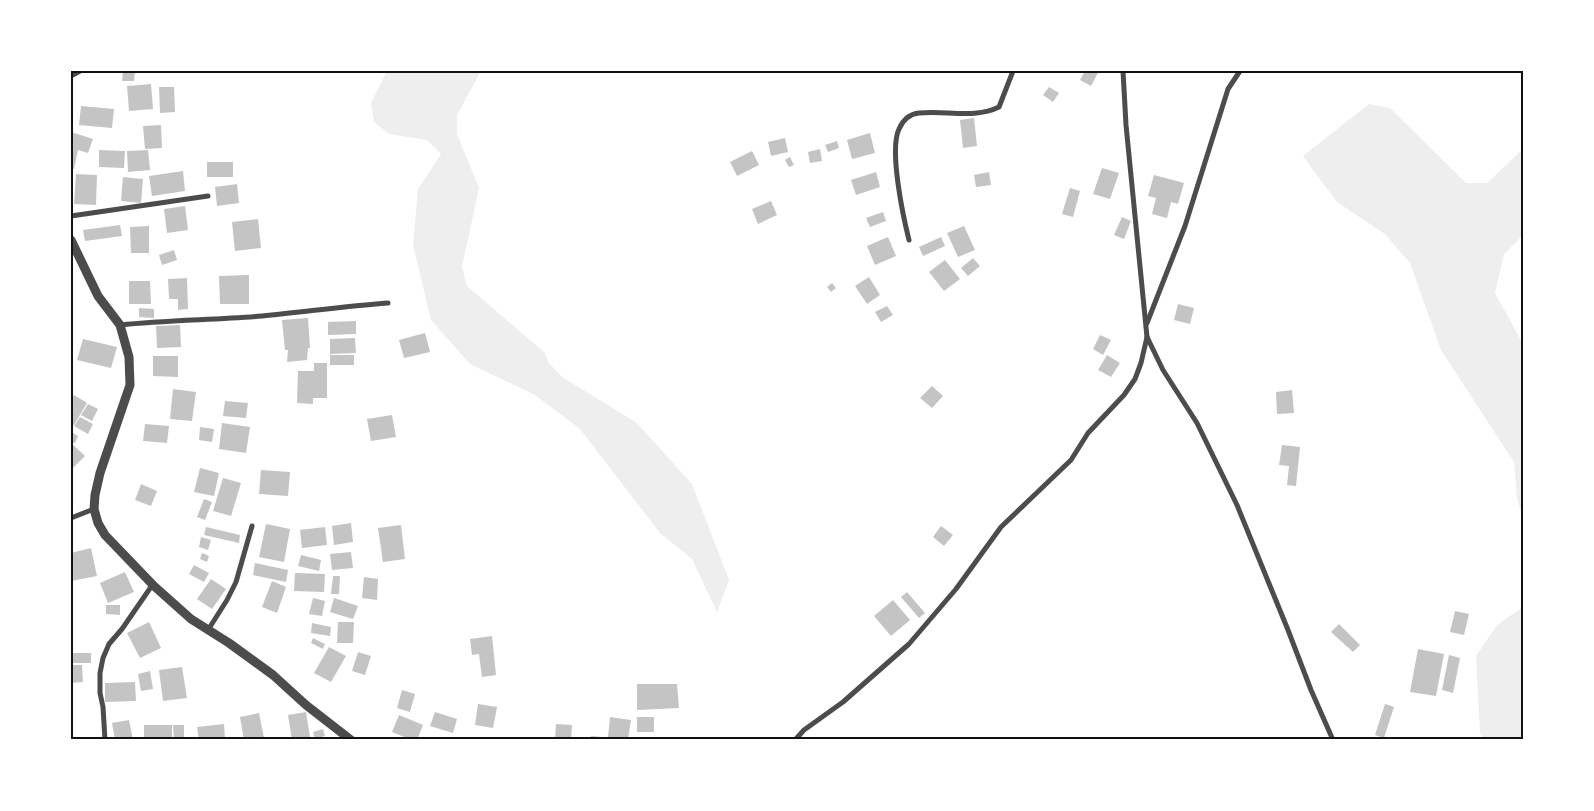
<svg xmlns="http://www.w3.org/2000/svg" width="1594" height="811" font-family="Ubuntu,sans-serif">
	<rect width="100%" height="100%" fill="#fff"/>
	<g fill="#eee">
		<path d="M387,71h94l-24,44v19l22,54 -17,79 5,19 78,67 3,9 14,15 75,46 55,61 37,96 -12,32 -25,-53 -32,-26 -80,-104 -45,-34 -65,-31 -39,-44 -18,-75 5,-56 23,-35 -14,-14 -38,-6 -15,-12 -3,-19z"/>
		<path d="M1369,104l21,4 76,75h21l36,-34v86l-19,19 -9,39 28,51v174l-6,-19 -3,-37 -73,-112 -31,-87 -25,-29 -48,-32 -34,-46z"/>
		<path d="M1523,607v133h-39l-4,-7 -4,-77 21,-31z"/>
	</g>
	<g fill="#c4c4c4">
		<path d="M123,71h12l-1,10h-12z"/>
		<path d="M1085,71h14l-8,15 -11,-6z"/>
		<path d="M151,84l2,25 -24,2 -2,-25z"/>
		<path d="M159,87h15l1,25 -15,1z"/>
		<path d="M1049,87l10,6 -6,9 -10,-7z"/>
		<path d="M81,106l33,3 -2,19 -33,-3z"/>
		<path d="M974,118l3,28 -14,2 -3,-28z"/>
		<path d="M161,125l1,23 -17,1 -2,-23z"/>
		<path d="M71,132l22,7 -5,14 -10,-3 -4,19 -3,-1z"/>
		<path d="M870,133l5,20 -23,6 -5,-19z"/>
		<path d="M785,138l3,14 -17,4 -3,-14z"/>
		<path d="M837,141l2,7 -11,4 -3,-7z"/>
		<path d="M820,149l2,12 -12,2 -2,-11z"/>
		<path d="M99,150l26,1 -1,17 -25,-1z"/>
		<path d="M148,150l2,20 -22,2 -1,-21z"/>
		<path d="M752,151l7,14 -22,11 -7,-14z"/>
		<path d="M790,157l4,8 -5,2 -4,-7z"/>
		<rect x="207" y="162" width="26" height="15"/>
		<path d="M1102,168l17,5 -9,26 -17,-5z"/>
		<path d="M183,171l2,20 -33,5 -3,-20z"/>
		<path d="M876,172l4,15 -24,8 -5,-15z"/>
		<path d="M989,172l2,13 -15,2 -2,-12z"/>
		<path d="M76,174l21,1 -1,30 -22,-1z"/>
		<path d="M1154,175l30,8 -6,21 -7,-2 -4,16 -15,-4 4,-16 -8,-2z"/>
		<path d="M123,177l20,2 -2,24 -20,-2z"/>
		<path d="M237,184l2,19 -22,3 -2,-19z"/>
		<path d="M1070,188l10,3 -7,26 -11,-3z"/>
		<path d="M771,201l6,14 -19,9 -6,-15z"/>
		<path d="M185,206l3,24 -21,3 -3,-24z"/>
		<path d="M883,212l3,9 -16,6 -4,-9z"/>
		<path d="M1122,217l9,4 -7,18 -10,-4z"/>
		<path d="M258,219l3,29 -26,3 -3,-29z"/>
		<path d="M120,225l2,11 -37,5 -2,-11z"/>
		<path d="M149,226v27h-18l-1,-26z"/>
		<path d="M964,226l11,24 -17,7 -11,-24z"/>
		<path d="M888,237l8,19 -21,9 -8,-19z"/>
		<path d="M941,237l4,9 -22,10 -4,-9z"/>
		<path d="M174,250l3,10 -15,5 -3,-10z"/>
		<path d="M973,258l7,8 -12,10 -7,-8z"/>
		<path d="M945,260l15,19 -16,12 -15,-19z"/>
		<path d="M249,275v29h-29l-1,-28z"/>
		<path d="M869,277l11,18 -13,9 -12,-18z"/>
		<path d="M187,278l1,31 -10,1v-11h-9l-1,-20z"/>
		<path d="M129,281h21l1,23h-22z"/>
		<path d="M832,283l4,5 -5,4 -4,-5z"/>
		<path d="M1178,304l16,4 -4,16 -16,-4z"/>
		<path d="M887,306l6,9 -12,7 -6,-10z"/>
		<path d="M139,308l15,1v9l-15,-1z"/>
		<path d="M308,318l2,30h-2l-1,12 -20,2 1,-12h-3l-3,-30z"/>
		<path d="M356,321v13l-28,1v-13z"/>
		<path d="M180,325l1,22 -24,1 -1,-22z"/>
		<path d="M425,333l5,19 -26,6 -5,-18z"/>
		<path d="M1100,335l11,5 -8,15 -10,-6z"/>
		<path d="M355,338l1,15 -26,1v-15z"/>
		<path d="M83,339l34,8 -6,21 -34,-8z"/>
		<rect x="330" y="355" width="24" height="10"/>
		<path d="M1107,355l13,8 -9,14 -13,-7z"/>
		<path d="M153,356h25v21l-25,-1z"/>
		<path d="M314,363h13v35h-14v6l-16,-1 1,-32h16z"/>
		<path d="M932,386l11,10 -11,12 -12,-10z"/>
		<path d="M173,389l23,3 -4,29 -22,-2z"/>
		<path d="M1292,390l2,23 -17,1 -1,-22z"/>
		<path d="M74,395l13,8 -13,22 -3,-1v-24z"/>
		<path d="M225,401l23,2 -2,15 -23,-2z"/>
		<path d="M88,404l10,5 -6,12 -11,-6z"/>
		<path d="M392,415l4,22 -25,4 -4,-22z"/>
		<path d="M80,417l13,7 -5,10 -14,-8z"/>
		<path d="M222,423l28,4 -4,26 -27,-4z"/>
		<path d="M145,424l24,2 -2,17 -24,-2z"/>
		<path d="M200,427l14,2 -2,13 -13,-2z"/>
		<path d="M73,433l5,3 -3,7 -4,-1z"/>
		<path d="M71,443l14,13 -13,13 -1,-1z"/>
		<path d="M1282,445l18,2 -4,39 -9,-1 2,-19 -10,-1z"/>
		<path d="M200,468l19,5 -5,23 -20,-4z"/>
		<path d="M261,470l29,2 -2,24 -29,-2z"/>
		<path d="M223,478l18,5 -10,33 -18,-5z"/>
		<path d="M141,484l16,7 -6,15 -16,-6z"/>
		<path d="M204,499l8,3 -7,18 -8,-3z"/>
		<path d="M351,523l2,19 -19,3 -2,-19z"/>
		<path d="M266,524l24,5 -6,33 -25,-5z"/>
		<path d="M401,525l4,34 -22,3 -5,-34z"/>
		<path d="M941,526l12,9 -9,11 -11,-9z"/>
		<path d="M206,527l34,8 -1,8 -35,-8z"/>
		<path d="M325,527l2,18 -25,3 -2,-18z"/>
		<path d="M201,537l10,3 -3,10 -9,-3z"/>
		<path d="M91,548l6,28 -26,5v-28z"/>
		<path d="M351,552l2,16 -21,2 -2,-16z"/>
		<path d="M202,553l7,3 -2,6 -7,-3z"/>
		<path d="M301,555l20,5 -2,11 -21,-5z"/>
		<path d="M255,563l33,7 -2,12 -33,-7z"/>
		<path d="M194,565l15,8 -5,9 -15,-8z"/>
		<path d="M125,572l9,20 -26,11 -8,-20z"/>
		<path d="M295,573l30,1 -1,18 -30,-1z"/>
		<path d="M333,576h7l-1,18h-8z"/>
		<path d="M364,577l14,2 -1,21 -15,-2z"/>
		<path d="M211,579l15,10 -14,20 -15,-10z"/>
		<path d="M272,581l14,6 -9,26 -15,-6z"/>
		<path d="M907,592l18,21 -6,5 -18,-21z"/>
		<path d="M313,598l12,3 -3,15 -13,-2z"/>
		<path d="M334,598l24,8 -5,13 -23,-7z"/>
		<path d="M893,600l17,20 -19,16 -17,-20z"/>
		<path d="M106,605h14v10l-14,-1z"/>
		<path d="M1455,611l14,3 -5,21 -14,-3z"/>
		<path d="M149,622l12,26 -21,10 -13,-25z"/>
		<path d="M338,622h16l-1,21h-16z"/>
		<path d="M312,623l19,4 -1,9 -19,-3z"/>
		<path d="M1339,624l21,21 -7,7 -22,-20z"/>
		<path d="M492,636l4,39 -14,2 -3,-23 -7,1 -2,-16z"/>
		<path d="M313,638l12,6 -2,5 -12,-6z"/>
		<path d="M329,647l17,9 -15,26 -17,-9z"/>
		<path d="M1418,649l26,5 -8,42 -26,-4z"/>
		<path d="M358,652l13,4 -6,19 -13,-4z"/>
		<rect x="73" y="653" width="18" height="10"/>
		<path d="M1449,655l11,3 -7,35 -11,-3z"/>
		<path d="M71,665h11l1,17 -12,1z"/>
		<path d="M182,667l5,31 -24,3 -4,-31z"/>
		<path d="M150,671l3,18 -12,2 -3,-17z"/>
		<path d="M135,682l1,19 -31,1v-19z"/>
		<path d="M637,684h40l2,24 -42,2z"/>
		<path d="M402,690l13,4 -5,18 -13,-4z"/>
		<path d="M478,704l19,3 -4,21 -18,-3z"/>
		<path d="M1385,704l9,3 -10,31 -9,-3z"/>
		<path d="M306,712l4,25 -18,3 -4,-25z"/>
		<path d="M435,712l22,7 -4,14 -23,-7z"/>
		<path d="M259,713l5,25 -20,2 -4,-23z"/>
		<path d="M399,715l24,10 -6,15h-5l-20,-8z"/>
		<path d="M610,717l21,3 -3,19 -20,-2z"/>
		<rect x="637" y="717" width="17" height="15"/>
		<path d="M129,720l4,20h-18l-3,-17z"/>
		<path d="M224,724l1,16h-26l-2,-13z"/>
		<path d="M556,724l16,1 -1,15h-16z"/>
		<rect x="144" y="725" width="28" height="15"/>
		<path d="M173,725h11v15h-10z"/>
		<path d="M323,729l2,7 -10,3 -2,-7z"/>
		<path d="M591,736l11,1v3h-12z"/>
	</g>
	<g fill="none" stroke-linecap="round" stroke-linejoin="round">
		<g stroke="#4c4c4c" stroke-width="5">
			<path d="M1123,71l3,54 21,212 16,33 34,53 40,82 51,125 23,60 22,50"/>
			<path d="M71,76l9,-5"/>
			<path d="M71,216l137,-20"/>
			<path d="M909,240c-6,-24 -20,-90 -10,-111 4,-9 10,-15 20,-16 26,-3 56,6 80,-6l14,-36"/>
			<path d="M1147,323l38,-97 43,-137 12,-18"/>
			<path d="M120,325c47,-5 95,-5 142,-9 42,-4 84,-10 126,-13"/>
			<path d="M71,518l23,-9"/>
			<path d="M208,630l19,-30 9,-18 16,-56"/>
			<path d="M105,740l-2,-33 -3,-14v-20l3,-15 6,-14 13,-15 31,-45"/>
			<path d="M795,740l9,-10 39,-28 66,-58 47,-55 45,-62 70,-67 17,-27 36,-38 11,-16 6,-16 6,-26"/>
		</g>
		<path stroke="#4c4c4c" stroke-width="9" d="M71,240l27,56 22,29 9,32 1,28 -30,88 -5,22 -1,14 4,14 7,12 49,51 37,33 38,24 44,32 33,30 45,35"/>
	</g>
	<rect width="1594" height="811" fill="none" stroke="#ffffff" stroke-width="145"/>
	<rect x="72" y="72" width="1450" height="666" fill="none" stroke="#111" stroke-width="2"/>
</svg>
